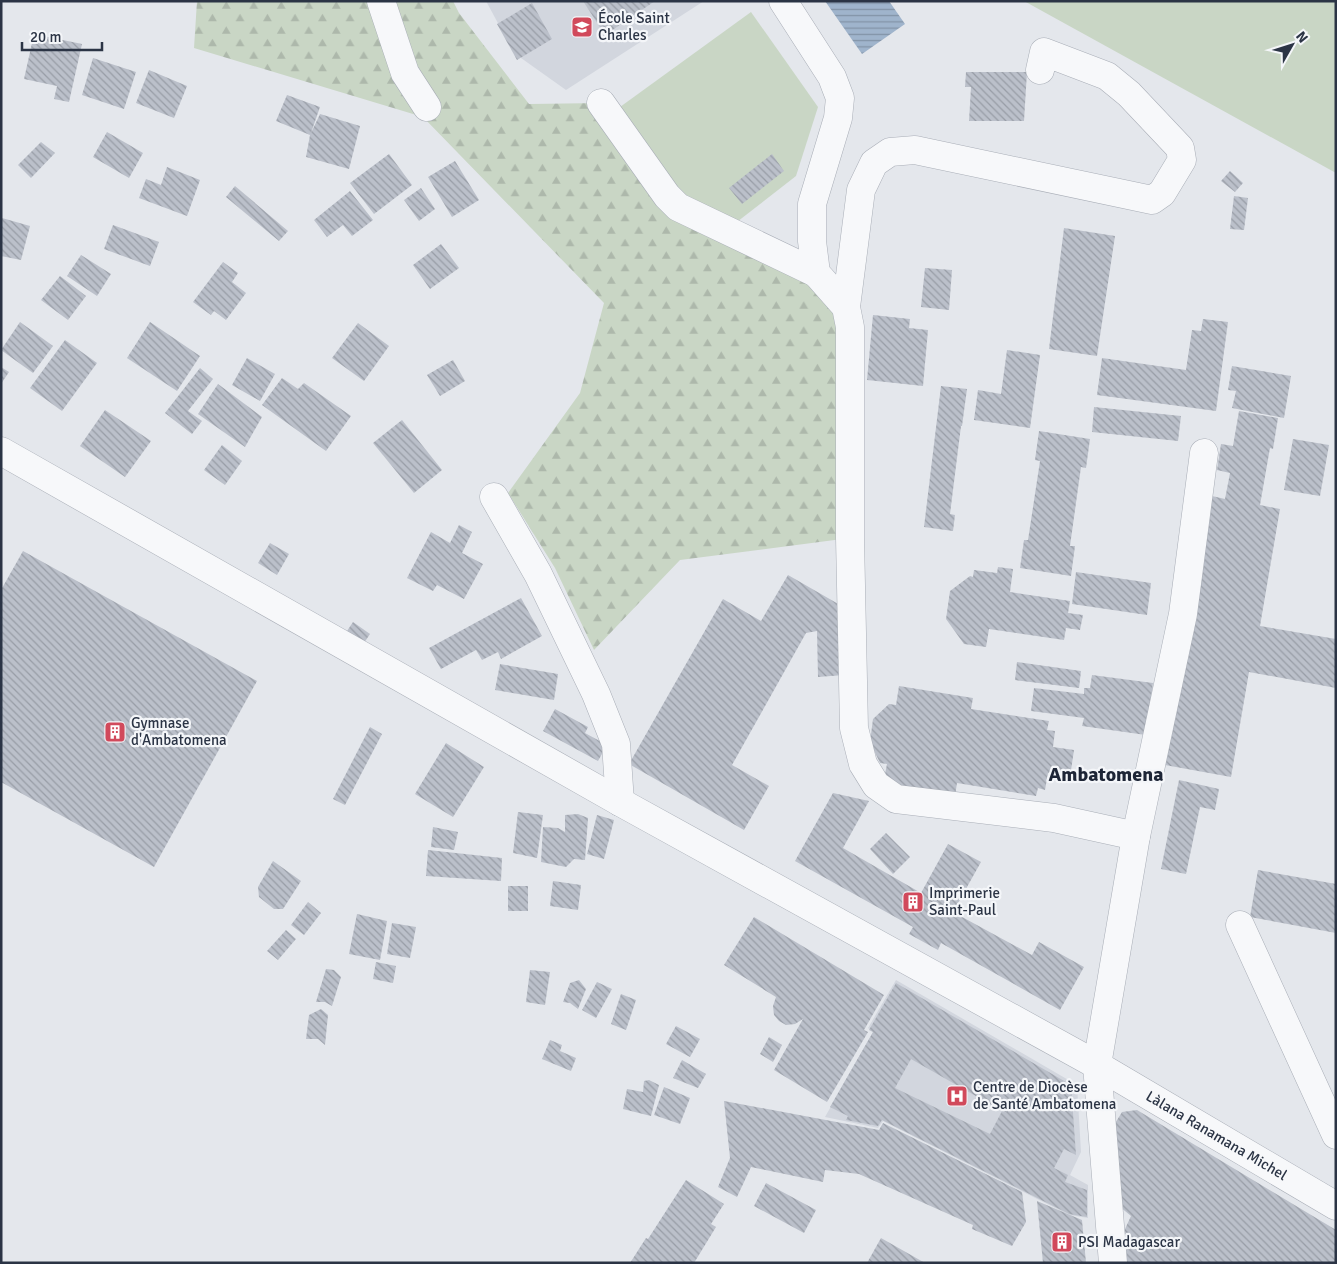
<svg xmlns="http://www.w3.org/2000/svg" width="1337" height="1264" font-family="Signika,sans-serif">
	<defs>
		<pattern id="forest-firs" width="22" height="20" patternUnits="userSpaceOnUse" patternTransform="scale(1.25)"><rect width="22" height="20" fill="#c9d6c5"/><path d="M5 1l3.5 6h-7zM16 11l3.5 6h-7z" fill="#adb8ab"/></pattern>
		<pattern id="water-rules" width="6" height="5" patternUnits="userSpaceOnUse" patternTransform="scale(1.25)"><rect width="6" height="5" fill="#9fb4cc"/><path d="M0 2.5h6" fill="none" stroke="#8293a7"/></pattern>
		<pattern id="building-back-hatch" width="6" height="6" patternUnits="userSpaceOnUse" patternTransform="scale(1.25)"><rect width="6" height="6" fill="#bbc0ca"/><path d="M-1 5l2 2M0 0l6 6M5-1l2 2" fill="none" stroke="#989da6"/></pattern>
	</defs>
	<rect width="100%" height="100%" fill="#e4e7ec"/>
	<g fill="#d2d6de">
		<path d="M486,1h218l-138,89 -52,-37z"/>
		<path d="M896,980l181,105 4,67 -11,23 18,10v33l-19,-3 -186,-94 -5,7 -53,-11 48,-85 -5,-4z"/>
	</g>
	<g fill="#c9d6c5">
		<path d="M1024,1h312v172z"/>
		<path d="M751,12l67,95 -22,69 -63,49 -49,-25 -64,-93z"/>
	</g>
	<path fill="url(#forest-firs)" d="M197,1h256l6,12 70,91 72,-1 66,92 149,78 30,34 4,231 -170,22 -86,90 -39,-82 -47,-75 72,-100 24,-90 -181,-186 -229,-69z"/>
	<path fill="url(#water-rules)" d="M825,1h64l16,23 -43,30z"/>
	<g fill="url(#building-back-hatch)" fill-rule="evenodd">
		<path d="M583,1h72l-50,34z"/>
		<path d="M532,3l20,36 -35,21 -20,-36z"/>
		<path d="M34,34l48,10 -13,58 -15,-3 3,-13 -33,-7z"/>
		<path d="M93,58l43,14 -12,37 -42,-14z"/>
		<path d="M149,70l38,16 -13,32 -38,-15z"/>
		<path d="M966,72h61l-3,49h-55l2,-34h-6z"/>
		<path d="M287,95l33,12 -9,26 9,-19 40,12 -11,43 -43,-12 4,-22 -34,-14z"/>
		<path d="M107,132l36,21 -14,25 -36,-21z"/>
		<path d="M41,142l14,11 -24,25 -13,-13z"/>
		<path d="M389,154l23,31 -38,29 -24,-31z"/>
		<path d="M772,154l12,17 -42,33 -13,-16z"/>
		<path d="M455,161l24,39 -27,17 -24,-40z"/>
		<path d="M167,167l33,13 -13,36 -48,-18 7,-19 15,6z"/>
		<path d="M1230,171l13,12 -8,9 -14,-11z"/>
		<path d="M235,186l53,45 -9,10 -53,-44z"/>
		<path d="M421,188l14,21 -16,12 -15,-21z"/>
		<path d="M350,191l23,29 -21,16 -9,-11 -16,12 -13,-17z"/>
		<path d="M1234,196l14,2 -4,32 -14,-1z"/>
		<path d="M2,218l28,8 -9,34 -20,-4z"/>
		<path d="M113,225l46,17 -9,24 -46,-17z"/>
		<path d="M1064,228l51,8 -18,120 -48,-7z"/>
		<path d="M441,244l18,24 -29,21 -17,-24z"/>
		<path d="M81,255l30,19 -14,22 -30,-20z"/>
		<path d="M223,262l15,11 -6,9 14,11 -20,27 -12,-9 -3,4 -18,-13z"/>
		<path d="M925,268l27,2 -3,40 -28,-3z"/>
		<path d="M60,276l26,20 -18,24 -27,-20z"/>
		<path d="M873,315l37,4 -1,9 19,2 -5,56 -56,-6z"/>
		<path d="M1203,319l25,3 -12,89 -119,-16 5,-37 84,12 6,-40 9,1z"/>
		<path d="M20,322l33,24 -20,27 -32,-23z"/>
		<path d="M150,322l50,34 -23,35 -50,-33z"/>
		<path d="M358,323l31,23 -25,35 -32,-23z"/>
		<path d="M65,340l32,23 -35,48 -32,-23z"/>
		<path d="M1007,350l33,5 -10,73 -56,-8 4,-30 23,4z"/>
		<path d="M247,358l28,16 -15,27 -28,-16z"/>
		<path d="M453,360l12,21 -25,15 -13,-21z"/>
		<path d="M1232,366l59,10 -7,42 -52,-10 4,-17 -8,-1z"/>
		<path d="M1,367l8,5 -8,12z"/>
		<path d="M200,368l13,11 -25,32 14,10 -10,13 -27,-21z"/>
		<path d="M282,378l16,11 6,-6 47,33 -25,35 -64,-46z"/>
		<path d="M218,384l44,33 -17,30 -47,-33z"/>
		<path d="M941,386l26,3 -5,37h-1l-11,88 5,1 -2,16 -29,-4z"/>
		<path d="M1094,407l87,9 -3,25 -86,-9z"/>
		<path d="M105,410l46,31 -26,36 -45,-31z"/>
		<path d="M1239,411l39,7 -5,31 -3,-1 -10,57 20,4 -20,117 76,13v49l-87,-16 -18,105 -66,-12 47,-269 13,3 5,-26 -13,-3 4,-26 12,2z"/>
		<path d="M402,420l40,50 -28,23 -41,-50z"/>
		<path d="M1039,431l51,8 -4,29 -5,-1 -11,79h5l-4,30 -51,-8 4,-28h4l12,-79 -5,-1z"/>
		<path d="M1293,439l36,6 -9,51 -36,-6z"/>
		<path d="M222,445l20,16 -17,24 -21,-15z"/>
		<path d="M459,525l13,7 -10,21 21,11 -19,35 -27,-14 -4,6 -26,-13 24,-46 19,11z"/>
		<path d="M270,543l19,11 -12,21 -19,-12z"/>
		<path d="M23,551l234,130 -103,186 -153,-85v-192z"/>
		<path d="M998,567l15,2 -3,23 60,9 -2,12 15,2 -3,15 -14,-2 -2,12 -75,-11 -3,18 -22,-3 -18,-25 4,-28 20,-15 3,1 1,-7 23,3z"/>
		<path d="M1076,572l75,11 -4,32 -75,-11z"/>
		<path d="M788,575l52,30 4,70 -26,2 -1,-46 -11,2 -74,132 37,21 -25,44 -115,-66 94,-165 38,22z"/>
		<path d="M521,598l21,38 -41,23 -3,-7 -16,8 -6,-10 -35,19 -12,-21z"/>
		<path d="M353,622l17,12 -6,9 -17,-12z"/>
		<path d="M1017,662l64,9 -2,17 -64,-8z"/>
		<path d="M500,664l58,10 -4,26 -59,-10z"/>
		<path d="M1092,675l61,8 -7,52 -64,-9 2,-8 -53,-7 3,-23 50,6v-6h6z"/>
		<path d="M899,686l74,12 -2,11 78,12 -2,9 8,1 -2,16 21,3 -4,27 -22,-4 -3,17 -7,-2 -2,8 -79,-13 -2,13 -72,-12 4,-20 -7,-1 -10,-21 3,-23 16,-15 7,1z"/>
		<path d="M555,709l33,18 -3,6 22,12 -9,16 -55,-30z"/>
		<path d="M370,727l12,7 -37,71 -12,-6z"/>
		<path d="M446,743l38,24 -31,50 -38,-23z"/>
		<path d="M1179,780l40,9 -4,21 -15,-3 -14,67 -25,-5z"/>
		<path d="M833,793l36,8 -26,47 78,45 27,-49 33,18 -28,50 79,43 7,-13 45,25 -24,43 -119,-67 -3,7 -29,-16 4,-7 -118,-66z"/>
		<path d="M518,812l25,3 -6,43 -24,-5z"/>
		<path d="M578,814l10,4 -3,42 -11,-1 -8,8 -25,-5 2,-35 15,1 7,4v-17z"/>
		<path d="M597,815l17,5 -10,39 -17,-5z"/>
		<path d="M433,827l25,5 -4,18 -23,-3z"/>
		<path d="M886,833l24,24 -17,17 -23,-25z"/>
		<path d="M428,850l74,8 -1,23 -75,-5z"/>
		<path d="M273,861l28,20 -18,28h-9l-15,-12 -1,-10z"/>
		<path d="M1258,870l78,14v49l-86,-16z"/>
		<path d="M553,881l28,4 -3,25 -28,-4z"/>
		<rect x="508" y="886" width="20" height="25"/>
		<path d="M308,902l13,11 -17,22 -13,-10z"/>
		<path d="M357,914l30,7 -7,39 -31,-6z"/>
		<path d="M754,917l130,78 -20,35 4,2 -41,70 -53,-32 29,-51 -8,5 -9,1 -7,-4 -5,-6 -1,-9 3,-9 -52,-32z"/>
		<path d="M392,923l24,4 -6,31 -23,-4z"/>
		<path d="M286,930l10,9 -18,21 -11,-9z"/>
		<path d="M376,962l20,4 -3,17 -20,-4z"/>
		<path d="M326,969l8,1 7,7 -9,29 -7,-4h-9z"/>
		<path d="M530,970l20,2 -5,33 -19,-3z"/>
		<path d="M579,980l7,9 -8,20 -8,-6 -7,-1 7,-19z"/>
		<path d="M597,982l15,7 -16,29 -14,-8z"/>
		<path d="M896,983l175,102 5,70 -12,-6 -10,19 14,7 -3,7 22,8v27l-18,-3 -187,-94 -4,6 -32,-6 2,-4 -18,-9 43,-75 -4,-2zM911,1059l91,52 -12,23 -95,-46z"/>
		<path d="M621,994l15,6 -10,30 -15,-6z"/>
		<path d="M321,1009l7,6 -3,30 -7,-6h-12l3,-24z"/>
		<path d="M676,1026l24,13 -10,18 -24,-13z"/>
		<path d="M769,1037l13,8 -9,17 -13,-8z"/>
		<path d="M550,1040l12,5 -2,6 16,7 -5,13 -29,-12z"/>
		<path d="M682,1060l24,14 -8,14 -25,-10z"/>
		<path d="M649,1080l10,5 -8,31 -28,-7 4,-20 16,3 1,-11z"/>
		<path d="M664,1087l26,11 -10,26 -26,-9z"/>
		<path d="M724,1101l155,29 4,-7 139,69 4,30 -14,24 -40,-17 1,-4 -114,-51 -34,-4 -2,12 -72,-15 -14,30 -19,-10 12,-29z"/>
		<path d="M1137,1110l199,120v33h-214l-3,-21 12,-26 -12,-10 -5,-81 8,-13z"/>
		<path d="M686,1180l38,24 -13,20 5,3 -22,36h-64l16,-25 2,1z"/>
		<path d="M766,1183l50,27 -12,23 -50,-27z"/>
		<path d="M1037,1201l45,19 4,43h-43z"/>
		<path d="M881,1238l44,25h-58z"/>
	</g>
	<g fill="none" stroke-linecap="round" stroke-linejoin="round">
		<g stroke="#a9aeb7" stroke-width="29">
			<g id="minor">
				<path d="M381,1l24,72 22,34"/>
				<path d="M783,1l49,76 8,21 -2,20 -26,86v37l4,32 30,34 4,20v211l4,190 9,36 13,21 20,14 158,19 82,18"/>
				<path d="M601,103l66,93 11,11 138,66"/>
				<path d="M846,307l15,-117 13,-27 16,-11 25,-2 237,50 10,-7 20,-33 -2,-12 -51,-54 -22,-18 -63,-24 -4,18"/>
				<path id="s1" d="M1,451l619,351 477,263 239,141"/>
				<path d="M494,497l44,77 58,120 20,50 4,58"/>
				<path d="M1240,925l96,210"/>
				<path d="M1113,1263l-16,-198 39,-229 47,-222 21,-161"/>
			</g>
		</g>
		<use href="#minor" stroke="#f7f8fa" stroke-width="28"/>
	</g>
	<defs>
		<g id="school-square" transform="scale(1.125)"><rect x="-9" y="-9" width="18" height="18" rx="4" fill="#d1495b" stroke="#f4f6f9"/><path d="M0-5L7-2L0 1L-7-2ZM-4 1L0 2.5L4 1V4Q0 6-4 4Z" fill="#fff"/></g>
		<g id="building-square" transform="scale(1.125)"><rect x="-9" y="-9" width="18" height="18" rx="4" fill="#d1495b" stroke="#f4f6f9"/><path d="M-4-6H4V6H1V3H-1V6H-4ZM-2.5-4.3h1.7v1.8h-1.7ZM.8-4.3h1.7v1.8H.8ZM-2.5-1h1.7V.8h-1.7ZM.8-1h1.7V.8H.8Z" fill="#fff"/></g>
		<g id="hospital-square" transform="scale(1.125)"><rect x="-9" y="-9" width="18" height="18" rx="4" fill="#d1495b" stroke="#f4f6f9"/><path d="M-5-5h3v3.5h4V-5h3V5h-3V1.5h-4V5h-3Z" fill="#fff"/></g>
	</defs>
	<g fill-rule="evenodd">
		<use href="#school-square" x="582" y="27"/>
		<use href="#building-square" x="115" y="732"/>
		<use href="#building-square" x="913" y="902"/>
		<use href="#hospital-square" x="957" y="1096"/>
		<use href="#building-square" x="1062" y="1242"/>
	</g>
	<g text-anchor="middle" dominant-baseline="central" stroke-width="4.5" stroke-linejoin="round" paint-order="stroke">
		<g font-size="15" fill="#2b3445" stroke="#f4f6f9" text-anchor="start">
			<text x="598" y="18">École Saint<tspan x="598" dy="17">Charles</tspan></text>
			<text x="131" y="723">Gymnase<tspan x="131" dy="17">d'Ambatomena</tspan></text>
			<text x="929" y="893">Imprimerie<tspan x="929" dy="17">Saint-Paul</tspan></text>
			<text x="973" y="1087">Centre de Diocèse<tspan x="973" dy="17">de Santé Ambatomena</tspan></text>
			<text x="1078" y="1242">PSI Madagascar</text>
		</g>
		<g font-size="15" fill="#2b3445" stroke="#f4f6f9">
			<text stroke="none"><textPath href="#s1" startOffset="1395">Làlana Ranamana Michel</textPath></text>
		</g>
		<g font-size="20" font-weight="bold" fill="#1d2536" stroke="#f4f6f9">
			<text x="1106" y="774">Ambatomena</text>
		</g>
	</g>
	<rect width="1337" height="1264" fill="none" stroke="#2b3445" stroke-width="5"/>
	<g transform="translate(1292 45) rotate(51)" stroke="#f4f6f9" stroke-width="4" paint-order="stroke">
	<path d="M0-4L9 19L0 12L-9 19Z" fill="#2b3445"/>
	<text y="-8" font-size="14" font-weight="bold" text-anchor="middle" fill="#2b3445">N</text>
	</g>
	<path d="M22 42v8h80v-8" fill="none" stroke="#2b3445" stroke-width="2.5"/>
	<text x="30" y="42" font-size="15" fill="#2b3445" stroke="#f4f6f9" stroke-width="4" paint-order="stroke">20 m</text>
</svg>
